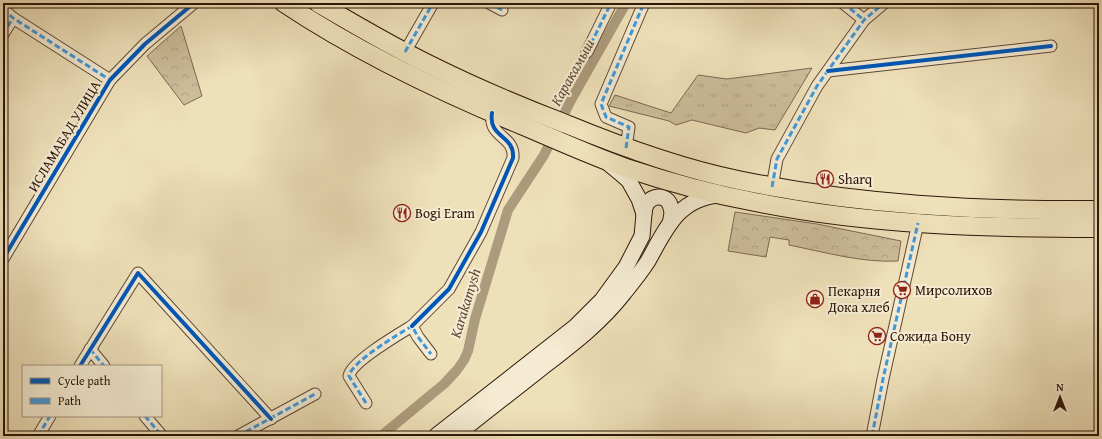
<svg xmlns="http://www.w3.org/2000/svg" width="1102" height="439" font-family="'Gentium Book Plus',serif">
	<defs>
		<pattern id="grass-tufts" width="24" height="20" patternUnits="userSpaceOnUse"><rect width="24" height="20" fill="#cdbd9b"/><path d="M3 7l-1-3M5 7V3M7 7l1-3M15 17l-1-3M17 17v-4M19 17l1-3" fill="none" stroke="#b0a284"/></pattern>
		<pattern id="forest-crowns" width="20" height="18" patternUnits="userSpaceOnUse"><rect width="20" height="18" fill="#cdbd9b"/><path d="M2 6a3 3 0 1 1 6 0M12 15a3 3 0 1 1 6 0" fill="none" stroke="#b0a284"/></pattern>
	</defs>
	<rect width="100%" height="100%" fill="#eee0b9"/>
	<filter id="stains"><feTurbulence type="fractalNoise" baseFrequency=".005" numOctaves="4"/><feColorMatrix values="0 0 0 0 .2 0 0 0 0 .09 0 0 0 0 .02 0 0 0 .5 -.17"/></filter>
	<radialGradient id="worn" r=".72"><stop offset=".6" stop-color="#630" stop-opacity="0"/><stop offset="1" stop-color="#630" stop-opacity=".3"/></radialGradient>
	<path fill="url(#grass-tufts)" stroke="#7c6951" d="M812,68l-37,62 -16,-2 -13,5 -54,-13 -16,5 -7,-4 -60,-15 6,-11 56,18 27,-38 29,4z"/>
	<g fill="url(#forest-crowns)" stroke="#7c6951">
		<path d="M181,26l21,70 -18,9 -37,-49z"/>
		<path d="M735,212l82,12 84,17 -3,20c-36,2 -74,-9 -109,-16v-5l-19,-3 -4,20 -38,-6z"/>
	</g>
	<g fill="none" stroke-linecap="round" stroke-linejoin="round">
		<path stroke="#ac9b7c" stroke-width="10" d="M381,436l63,-52 13,-14 7,-10 4,-9 7,-32 33,-109 36,-55 27,-55 55,-97"/>
		<g stroke="#5c4834" stroke-width="13">
			<g id="minor">
				<path d="M489,3l13,7"/>
				<path d="M843,3l21,17"/>
				<path d="M3,9l10,9 97,62"/>
				<path d="M3,34l10,-16"/>
				<path d="M405,52l28,-49"/>
				<path d="M587,52l24,-49"/>
				<path d="M828,71l223,-25"/>
				<path d="M626,148l3,-21 -23,-10 -5,-13 43,-101"/>
				<path d="M772,187l5,-28 40,-73 47,-66 20,-17"/>
				<path d="M3,259l107,-179 35,-36 49,-41"/>
				<path d="M412,326l37,-37 32,-57 32,-74c2,-23 -25,-20 -21,-45"/>
				<path d="M90,349l14,17"/>
				<path d="M80,366l58,-93 133,146"/>
				<path d="M366,403l-17,-27c2,-14 50,-42 63,-50l6,11 13,17"/>
				<path d="M145,416l17,20"/>
				<path d="M38,436l12,-20"/>
				<path d="M238,436l77,-42"/>
				<path d="M872,436l11,-57 35,-156"/>
			</g>
		</g>
		<g stroke="#2c1507" stroke-width="17">
			<g id="secondary">
				<path d="M644,214c1,-21 24,-22 27,-6 2,5 0,11 -1,15"/>
				<path d="M436,436l139,-109 27,-27 24,-33 16,-31 2,-22 -5,-15 -10,-18 -9,-8 -11,-9"/>
				<path d="M455,436c28,-22 56,-44 84,-66 31,-24 61,-46 85,-77 8,-10 17,-21 24,-32 18,-32 30,-63 72,-66"/>
			</g>
		</g>
		<g stroke="#2c1507" stroke-width="20">
			<g id="trunk">
				<path d="M284,3c75,50 159,90 242,124 33,14 66,29 100,41 42,14 86,26 129,34 113,23 229,26 344,26"/>
				<path d="M318,3c36,21 71,42 108,60 46,23 93,43 140,61 56,23 113,44 172,56 119,25 240,31 361,30"/>
			</g>
		</g>
		<use href="#minor" stroke="#f4ebd2" stroke-width="11"/>
		<use href="#secondary" stroke="#f4ebd2" stroke-width="15"/>
		<use href="#trunk" stroke="#eee0b9" stroke-width="18"/>
		<g stroke="#3d9add" stroke-width="3" stroke-dasharray="6 3" stroke-linecap="butt">
			<path d="M489,3l13,7"/>
			<path d="M843,3l21,17"/>
			<path d="M3,9l10,9 97,62"/>
			<path d="M3,34l10,-16"/>
			<path d="M405,52l28,-49"/>
			<path d="M587,52l24,-49"/>
			<path d="M626,148l3,-21 -23,-10 -5,-13 43,-101"/>
			<path d="M772,187l5,-28 40,-73 47,-66 20,-17"/>
			<path d="M90,349l14,17"/>
			<path d="M366,403l-17,-27c2,-14 50,-42 63,-50l6,11 13,17"/>
			<path d="M145,416l17,20"/>
			<path d="M38,436l12,-20"/>
			<path d="M238,436l77,-42"/>
			<path d="M872,436l11,-57 35,-156"/>
		</g>
		<g stroke="#f4ebd2" stroke-width="6">
			<g id="cycleway">
				<path d="M828,71l223,-25"/>
				<path d="M3,259l107,-179 35,-36 49,-41"/>
				<path d="M412,326l37,-37 32,-57 32,-74c2,-23 -25,-20 -21,-45"/>
				<path d="M80,366l58,-93 133,146"/>
			</g>
		</g>
		<use href="#cycleway" stroke="#0057b8" stroke-width="4"/>
	</g>
	<defs>
		<g id="restaurant-ring" transform="scale(0.9)"><circle r="9.5" fill="#f4ebd2" stroke="#8f2418" stroke-width="1.5"/><path d="M-5-6h1v4h1v-4h1v4h1v-4h1v5L-1.5 .5V6h-2V.5L-5-1ZM5-6V6H3V1.5H1.5Q1.5-4 5-6Z" fill="#8f2418"/></g>
		<g id="supermarket-ring" transform="scale(0.9)"><circle r="9.5" fill="#f4ebd2" stroke="#8f2418" stroke-width="1.5"/><path d="M-6-5.5h2.5l.6 2H6L4.5 2H-2.5L-4.4-4H-6ZM-1.5 3.2a1.3 1.3 0 1 0 .1 0ZM3 3.2a1.3 1.3 0 1 0 .1 0Z" fill="#8f2418"/></g>
		<g id="shop-ring" transform="scale(0.9)"><circle r="9.5" fill="#f4ebd2" stroke="#8f2418" stroke-width="1.5"/><path d="M-5-2.5h2.3a2.7 3.5 0 0 1 5.4 0H5L5.5 6h-11ZM-1.5-2.5h3a1.5 2.3 0 0 0-3 0Z" fill="#8f2418"/></g>
	</defs>
	<g fill-rule="evenodd">
		<use href="#restaurant-ring" x="825" y="179"/>
		<use href="#restaurant-ring" x="402" y="213"/>
		<use href="#supermarket-ring" x="902" y="290"/>
		<use href="#shop-ring" x="815" y="299"/>
		<use href="#supermarket-ring" x="877" y="336"/>
	</g>
	<g text-anchor="middle" dominant-baseline="central" stroke-width="4" stroke-linejoin="round" paint-order="stroke">
		<g font-size="14" fill="#2c1507" stroke="#f4ebd2">
			<text transform="translate(64 136) rotate(-59)">ИСЛАМАБАД УЛИЦА</text>
		</g>
		<g font-size="14" fill="#2c1507" stroke="#f4ebd2" text-anchor="start">
			<text x="838" y="179">Sharq</text>
			<text x="415" y="213">Bogi Eram</text>
			<text x="915" y="290">Мирсолихов</text>
			<text x="828" y="291">Пекарня<tspan x="828" dy="16">Дока хлеб</tspan></text>
			<text x="890" y="336">Сожида Бону</text>
		</g>
		<g font-size="15" font-style="italic" fill="#5f4b36" stroke="#f4ebd2">
			<text transform="translate(572 72) rotate(-61)">Каракамыш</text>
			<text transform="translate(465 303) rotate(-73)">Karakamysh</text>
		</g>
	</g>
	<rect width="1102" height="439" fill="none" stroke="#eee0b9" stroke-width="16"/>
	<rect x="4" y="4" width="1094" height="431" fill="none" stroke="#2c1507" stroke-width="2"/>
	<rect x="8" y="8" width="1086" height="423" fill="none" stroke="#2c1507"/>
	<rect x="22" y="365" width="140" height="52" fill="#f4ebd2" stroke="#a49581"/>
	<rect x="30" y="378" width="20" height="6" fill="#0057b8" stroke="#a49581"/>
	<text x="58" y="385" font-size="12" fill="#2c1507">Cycle path</text>
	<rect x="30" y="398" width="20" height="6" fill="#3d9add" stroke="#a49581"/>
	<text x="58" y="405" font-size="12" fill="#2c1507">Path</text>
	<g transform="translate(1060 397)" stroke="#f4ebd2" stroke-width="3" paint-order="stroke">
	<path d="M0-3L7 15L0 10L-7 15Z" fill="#2c1507"/>
	<text y="-6" font-size="11" font-weight="bold" text-anchor="middle" fill="#2c1507">N</text>
	</g>
	<rect width="100%" height="100%" filter="url(#stains)"/>
	<rect width="100%" height="100%" fill="url(#worn)"/>
</svg>
